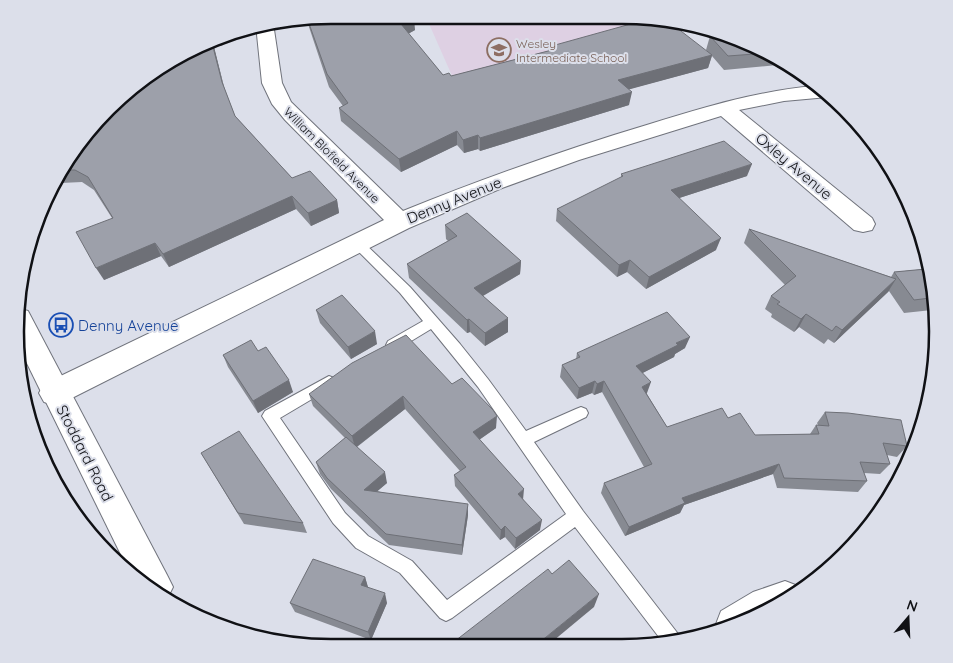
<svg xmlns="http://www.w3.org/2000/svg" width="953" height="663" font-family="Quicksand,sans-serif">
	<rect width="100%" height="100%" fill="#dcdfea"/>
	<path fill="#ded0e3" d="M426,17l258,4 5,2 -21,3 -215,52z"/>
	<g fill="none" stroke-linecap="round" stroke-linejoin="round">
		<g stroke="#70737c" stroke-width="2">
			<path id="service" d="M357,239l4,1 49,47 50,57 28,35 38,52 50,-22 5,-2 5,2 2,4 -2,4 -52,25 49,69 99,128 -17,6 -90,-118 -123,91 -6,3 -6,-3 -40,-45 -44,-25 -23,-25 -71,-107 3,-5 64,-35 5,2 2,4 -2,4 -54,32 65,95 23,23 44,25 35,39 119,-86 -88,-127 -47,-58 -33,20 -5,2 -5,-2 -2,-4 2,-4 35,-20 -23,-28 -47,-47 -2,-3z"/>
		</g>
		<g stroke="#70737c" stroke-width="2">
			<g id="minor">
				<path d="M273,23l9,60 9,19 112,109c82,-33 163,-62 247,-87 55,-17 107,-33 165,-38l13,11 -44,4 -45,9 133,108 3,6 -3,6 -9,2 -9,-2 -133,-114 -142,44 -77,28 -93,40 -345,174 -10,3 -10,-3 -5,-9 5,-9 340,-164 -99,-100 -13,-16 -10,-21 -6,-58z"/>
				<path d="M785,581l13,5 1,4 -38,25 -43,14 -2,-5 5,-13 32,-19z"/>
			</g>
		</g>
		<g stroke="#70737c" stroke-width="2">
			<path id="secondary" d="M18,308l10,3 139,264 6,12 -5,10 -42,-32 -108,-220z"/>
		</g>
		<use href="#service" fill="#fff" fill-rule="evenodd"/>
		<use href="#minor" fill="#fff" fill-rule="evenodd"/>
		<use href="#secondary" fill="#fff" fill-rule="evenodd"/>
	</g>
	<g fill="#878a92">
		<path d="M332,15l83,15 -7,4 35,41 8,1 97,-25v-4l161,6 -3,-3 4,-14 10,-1 60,23 8,6 -64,6 -12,-14 -4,12 -79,21v16l-149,46 -2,-2 -14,4 -7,-8 -56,27 -60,-51 -2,-13 4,-2 -14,-19 -23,-69z"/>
		<path d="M221,39l2,6 -9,2 10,40 11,29 57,62 45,22 2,13 -28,13 -15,-17 -127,58 -8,-11 -57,24 8,-62 -18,-28 -12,-8 -21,1 -2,-4 34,-56 63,-55z"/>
		<path d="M621,174l126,2 -68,22 37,52 -70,39 -19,-17 -10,5 -61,-56 1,-12 64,-31z"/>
		<path d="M445,225l76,36 -1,13 -37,22 25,36 -23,14 -15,-14 -3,1 -58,-55 -2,-14 41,-23 -2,-2z"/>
		<path d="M749,229l142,48 3,-5 32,-3 6,41 -28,3 -15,-22 -55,52 -6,-4 -4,5 -25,-17 -5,5 -23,-15 1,-3 -7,-5 6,-13 14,-11 -41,-42z"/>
		<path d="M316,310l61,34 -26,15 -31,-36z"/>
		<path d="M685,348l-10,6 -1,3 -32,16 5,20v1l20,33 61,-9 27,17 55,-1 6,-9h2l-1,-2 8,-11 82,34 -10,11 -10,-2 3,9 -10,10 -16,-1 3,8 -9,11 -81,-4 -4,-14 -89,31 -4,8 -55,23 -24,-43 3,-10 40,-16 -42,-75 -8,3 -2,-2 -15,6 -17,-22 2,-12 14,-6 1,-6z"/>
		<path d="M258,351l35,41 -35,21 -30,-46 -5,-12z"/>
		<path d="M452,384l44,44 -17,12 44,59 17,31 -25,19 -10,-12 -5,3 -45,-54 -1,-11 6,-4 -55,-62 -48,38 30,36 -10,8 91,24 -6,40 -73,-10 -58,-56 -11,-15 -4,-12 29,-24 -32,-32 -4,-12z"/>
		<path d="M201,453l102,70 4,10 -63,-9z"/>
		<path d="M365,577l3,11 19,15 -16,37 -76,-28 -5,-9z"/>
	</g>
	<g fill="#6e7077">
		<path d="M414,17l1,13 -13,7 -1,-13z"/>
		<path d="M221,39l2,6 -9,2 12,48 -14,-52z"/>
		<path d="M712,55l-4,13 -92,25 2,-13z"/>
		<path d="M632,92l-3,13 -149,46v-13z"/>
		<path d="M457,131v14l-56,27 -2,-13z"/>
		<path d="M478,135v14l-14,4 -1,-13z"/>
		<path d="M752,164l-5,12 -80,26 4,-12z"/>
		<path d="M292,196l4,13 -127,58 -6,-13z"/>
		<path d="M337,200l2,13 -28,13 -3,-13z"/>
		<path d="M721,238l-5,12 -70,39 3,-12z"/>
		<path d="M155,243l6,13 -57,24 -8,-12z"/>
		<path d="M630,260l-3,12 -10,5 2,-12z"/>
		<path d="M521,261l-1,13 -46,27v-13z"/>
		<path d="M896,279l-8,13 -54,51 8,-13z"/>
		<path d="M806,314l-7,13 -5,5 7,-13z"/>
		<path d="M508,318v14l-23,14v-13z"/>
		<path d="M469,319l1,13 -3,1v-13z"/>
		<path d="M375,331l2,13 -26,15 -3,-12z"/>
		<path d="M690,337l-5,11 -10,6 -1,3 -41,21 3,-12 40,-23z"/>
		<path d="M289,380l4,12 -35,21 -5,-12z"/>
		<path d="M595,381l-3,12 -15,6 2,-11z"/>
		<path d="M604,381l-2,11 -8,3 3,-11z"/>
		<path d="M651,382l-4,11 -8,5 3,-11z"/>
		<path d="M403,396l2,13 -50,39 -3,-12z"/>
		<path d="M497,416l-1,12 -23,16v-12z"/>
		<path d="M779,464l-6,10 -89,31 -4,8 -55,23 4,-9 53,-29z"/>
		<path d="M385,472l2,11 -21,18 -2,-11z"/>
		<path d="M524,489l-1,11 -5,-6z"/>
		<path d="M468,504v11l-6,40v-10z"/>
		<path d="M542,520l-2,10 -25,19 1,-11z"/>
		<path d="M505,526v11l-5,3 1,-10z"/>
		<path d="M365,577l3,10 -4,8 -3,-10z"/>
		<path d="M385,593l2,10 -16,37 -3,-8z"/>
		<path d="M599,594l-5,13 -47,39h-12z"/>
	</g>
	<g fill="#9da0aa" stroke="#6e7077">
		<path d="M332,15l82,1 -13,8 42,51 6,-2 2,3 101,-26 -4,-3 97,-27 23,1 44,34 -94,25 14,12 -152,46 -2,-3 -15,5 -6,-9 -58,28 -60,-51 9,-5 -21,-29 -20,-56z"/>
		<path d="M720,35l48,18 -40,3 -18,-20z"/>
		<path d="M212,43l10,39 13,34 57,62 18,-7 27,29 -29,13 -16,-17 -129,58 -8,-11 -59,25 -20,-36 37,-14 -25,-41 -13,-7h-11l29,-47 63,-55z"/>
		<path d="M724,141l28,23 -81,26 50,48 -72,39 -19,-17 -11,5 -62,-56 66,-33 -2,-2z"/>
		<path d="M467,213l54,48 -47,27 34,30 -23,15 -16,-14 -2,1 -60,-56 50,-28 -12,-11z"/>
		<path d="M749,229l147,50 -54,51 -6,-4 -4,5 -26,-17 -5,5 -24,-15 3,-2 -9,-6 25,-20z"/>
		<path d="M926,269l4,29 -16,2 -20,-28z"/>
		<path d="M342,295l33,36 -27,16 -32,-37z"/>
		<path d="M667,312l23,25 -14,6 2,2 -42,21 15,16 -9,5 25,40 55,-19 6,10 12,-5 15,22 64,-1 -3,-9 13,1 -4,-14 23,1 53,7 6,26 -24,-3 7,21 -30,-2 7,19 -83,-3 -5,-14 -97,34 3,5 -56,24 -25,-44 48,-19 -48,-83 -7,3 -2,-3 -16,7 -17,-23 18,-8 -3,-4z"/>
		<path d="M406,335l46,49 10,-6 31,32 4,6 -24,16 51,57 -6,5 24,26 -26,18 -11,-12 -4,4 -47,-55 12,-8 -63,-71 -51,40 -43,-42 43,-31z"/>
		<path d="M251,340l7,11 8,-4 23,33 -36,21 -30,-46z"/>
		<path d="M239,431l64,92 -65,-10 -37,-60z"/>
		<path d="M346,437l39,35 -21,18 104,14 -6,41 -76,-11 -59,-56 -11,-16z"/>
		<path d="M313,559l52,18 -4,8 24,8 -17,39 -78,-29z"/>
		<path d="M569,560l30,34 -64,52h-77l-3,-5 93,-72 4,5z"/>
	</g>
	<defs>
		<g id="school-ring" transform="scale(1.25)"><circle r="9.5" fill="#dcdfea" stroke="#8d6e63" stroke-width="1.5"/><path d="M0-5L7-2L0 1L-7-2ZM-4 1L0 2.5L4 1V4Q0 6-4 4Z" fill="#8d6e63"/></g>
		<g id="bus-ring" transform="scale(1.25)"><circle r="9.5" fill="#dcdfea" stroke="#1a4fb4" stroke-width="1.5"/><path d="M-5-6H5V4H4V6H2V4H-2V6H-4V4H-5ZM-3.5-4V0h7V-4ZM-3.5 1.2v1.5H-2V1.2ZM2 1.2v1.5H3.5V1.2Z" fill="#1a4fb4"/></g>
	</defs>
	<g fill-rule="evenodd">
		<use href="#school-ring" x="499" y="50"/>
		<use href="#bus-ring" x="61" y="325"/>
	</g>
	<g text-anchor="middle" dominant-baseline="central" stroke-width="4" stroke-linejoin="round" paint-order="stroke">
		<g font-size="12" fill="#785e54" stroke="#dcdfea" text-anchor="start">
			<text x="516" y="43">Wesley<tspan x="516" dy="14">Intermediate School</tspan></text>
		</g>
		<g font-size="12" fill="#101115" stroke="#dcdfea">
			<text transform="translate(332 155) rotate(45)">William Blofield Avenue</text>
		</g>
		<g font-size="15" fill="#101115" stroke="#dcdfea">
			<text transform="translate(794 166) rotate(40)">Oxley Avenue</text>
			<text transform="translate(454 200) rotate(-22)">Denny Avenue</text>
			<text transform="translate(85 453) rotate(63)">Stoddard Road</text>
		</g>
		<g font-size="15" fill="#164399" stroke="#dcdfea" text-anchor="start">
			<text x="78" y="325">Denny Avenue</text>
		</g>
	</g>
	<path d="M0 0H953V663H0ZM331 24H622A307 307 0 0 1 929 331V332A307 307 0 0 1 622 639H331A307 307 0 0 1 24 332V331A307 307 0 0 1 331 24Z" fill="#dcdfea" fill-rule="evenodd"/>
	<path fill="none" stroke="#101115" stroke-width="2.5" d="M331 24H622A307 307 0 0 1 929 331V332A307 307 0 0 1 622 639H331A307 307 0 0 1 24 332V331A307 307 0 0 1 331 24Z"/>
	<g transform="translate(908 618) rotate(19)" stroke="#dcdfea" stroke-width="4" paint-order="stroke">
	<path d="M0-4L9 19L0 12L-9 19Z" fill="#101115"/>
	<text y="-8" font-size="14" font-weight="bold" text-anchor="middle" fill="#101115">N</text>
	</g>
</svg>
